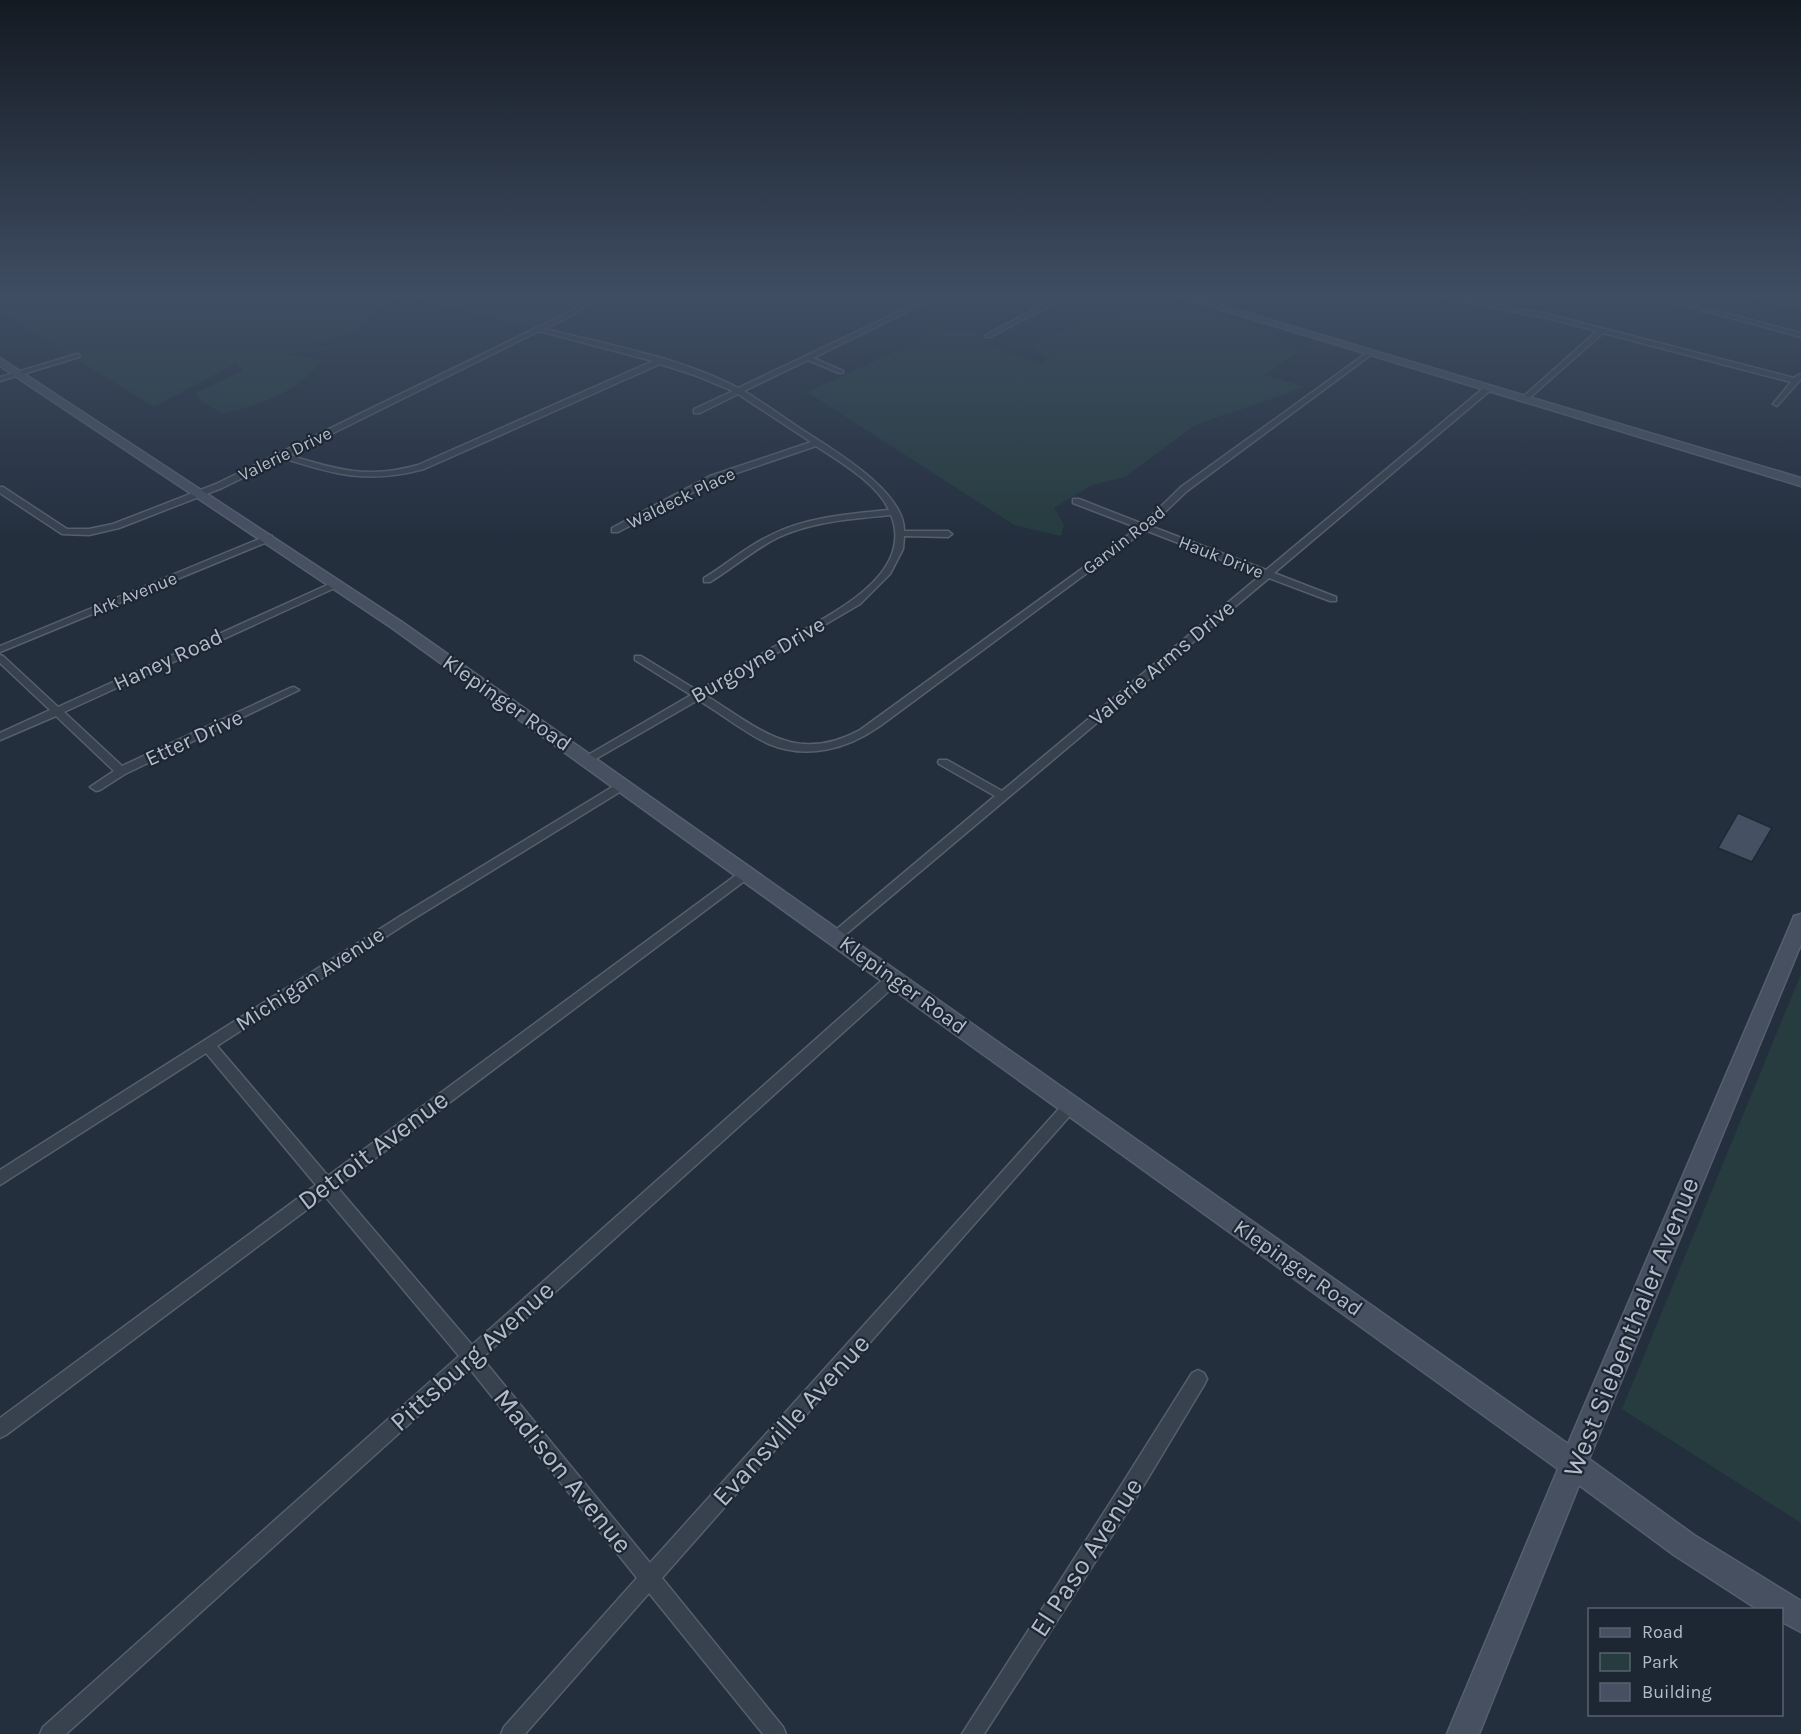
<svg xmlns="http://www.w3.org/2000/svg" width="1801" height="1734" font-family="Karla,sans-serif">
	<rect width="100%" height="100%" fill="#242f3e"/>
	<g fill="#263c3f">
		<path d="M0,295h583l-11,12 -40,21 -124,-31 -21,5 -35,31 -36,9 1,4 12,2c-11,7 -28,2 -43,6l35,6c-21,32 -61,44 -97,54l-22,-12 -6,-9 47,-23 -8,-6 -81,43 -154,-96z"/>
		<path d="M1749,295h52v17l-55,-15z"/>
		<path d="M1177,305l90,25 32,22 -35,23 42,12 -111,38 -70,52 -33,8 -38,23 10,17 -3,11 -47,-11 -207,-133 118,-54 4,-8 50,2 18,17 43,15 10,-5 -21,-13c48,-24 95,-34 148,-41z"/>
		<path d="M1801,974v549l-179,-114z"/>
	</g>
	<path fill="#455162" stroke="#1f2835" stroke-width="1.5" d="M1738,813l34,15 -20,34 -34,-14z"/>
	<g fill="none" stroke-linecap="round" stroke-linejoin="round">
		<g stroke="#565f6c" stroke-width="3">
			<g id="street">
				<path d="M588,295h6c-12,17 -31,25 -50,34 62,15 138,29 194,59l196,-93h7l-128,63 30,13v2h-4l-31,-13 -64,31c18,11 36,24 54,36 30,20 107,63 106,104h44l4,3 -4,3 -44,-1 -1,13 -13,25 -30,30 -155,91c55,34 90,70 155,35l278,-202 -65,-25v-4h6l64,25 38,-37 187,-135h4v2l-185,137 -37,35 116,44 220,-184 7,2 -219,185 62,24v4h-6l-61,-23 -430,362h-8l-2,-3 2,-3 164,-138 -56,-32 -1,-2 1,-2h8l55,31 259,-216 -116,-45 -265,196c-33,23 -72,34 -111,18 -21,-9 -50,-32 -71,-44l-111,64 -5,-4 1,-2 108,-63 -56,-35v-4h6l57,35c29,-17 58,-34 88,-51 41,-24 130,-64 105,-125 -39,4 -78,6 -114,23 -24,12 -44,30 -67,44h-6v-4c22,-13 43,-32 67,-43 36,-18 78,-21 118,-25 -11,-26 -50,-49 -73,-64l-100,34 -98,52h-6v-4l98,-52 101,-34 -73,-48 -38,19h-6v-4l39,-18 -36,-15 -37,-12 -236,105c-56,15 -88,6 -141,-11l-61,30 -103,40 -30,7 -27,-1 -62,-41v-6h3l64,42h22l24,-5 103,-40 351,-171 16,-11zM539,331l114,30 -235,104c-48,14 -82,5 -129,-10z"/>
				<path d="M1035,295h9l13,3 6,-3h7l-80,42h-4v-2l66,-35z"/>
				<path d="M1217,295h7l-17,9 -5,-1z"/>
				<path d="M1431,295h12l104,19 247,64 4,-3 3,-1v5l-24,27 -4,-2 18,-22 -188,-49 -77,68h-3v-4l74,-66 -50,-13z"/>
				<path d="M1646,295h9l146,38v4z"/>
				<path d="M77,354l3,2 -1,1 -79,24v-4z"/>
				<path d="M269,535l3,1v4l-272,112v-6z"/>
				<path d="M336,581l3,1v4l-275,126 58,54 168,-78 4,-1 5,3 -174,84 -25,16 -4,1 -6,-4 24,-16 -58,-55 -56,24v-7l50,-23 -50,-47v-8l3,1 55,51z"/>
				<path d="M622,781l4,1 2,3 -2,3 -216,133 -193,125 111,130 415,-306h8l2,3 -2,3 -414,311 135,158 417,-371h10l2,4 -2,4 -417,376 168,205 415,-461 5,-2 5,2 2,4 -2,4 -413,468 121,149 3,7h-23l-114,-141 -124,141h-24l3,-7 133,-149 -167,-209 -404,365h-26l3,-7 416,-371 -134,-160 -319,239 -6,3v-20l316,-233 -110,-132 -206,132v-15l402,-255z"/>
				<path d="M1198,1370l6,3 3,6 -3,6 -71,118 -149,231h-22l157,-245 73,-116z"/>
			</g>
		</g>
		<g stroke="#565f6c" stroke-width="3">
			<g id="secondary">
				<path d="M1173,295h14l614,183v8z"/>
				<path d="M0,358l402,264 1166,822 224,-523 2,-5 7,-2v30l-212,515 105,76 107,66v31l-19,-10v-12h-23l-8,-5 -77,-50 -95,-70 -100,249h-32l111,-265 -1166,-841 -392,-262z"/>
			</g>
		</g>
		<use href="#street" fill="#38414e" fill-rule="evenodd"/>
		<use href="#secondary" fill="#465061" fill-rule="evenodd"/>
	</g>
	<linearGradient id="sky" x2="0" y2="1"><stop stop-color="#141a22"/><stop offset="0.55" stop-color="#3f4d63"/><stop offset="1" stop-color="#3f4d63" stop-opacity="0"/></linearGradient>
	<rect width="1801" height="538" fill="url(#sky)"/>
	<g text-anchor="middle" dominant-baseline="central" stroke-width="4.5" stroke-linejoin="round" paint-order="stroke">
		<g font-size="18" fill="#b4bcc9" stroke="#1d2633">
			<text transform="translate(285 454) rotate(-26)">Valerie Drive</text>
			<text transform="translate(681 498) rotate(-26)">Waldeck Place</text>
			<text transform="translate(1124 540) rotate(-38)">Garvin Road</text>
			<text transform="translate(1221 557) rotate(21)">Hauk Drive</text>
			<text transform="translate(134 594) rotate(-22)">Ark Avenue</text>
		</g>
		<g font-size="22" fill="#b4bcc9" stroke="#1d2633">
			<text transform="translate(168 660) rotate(-25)">Haney Road</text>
			<text transform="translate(758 660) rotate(-30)">Burgoyne Drive</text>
			<text transform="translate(1162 663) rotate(-40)">Valerie Arms Drive</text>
			<text transform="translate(507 703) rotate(35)">Klepinger Road</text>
			<text transform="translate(194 738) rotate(-25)">Etter Drive</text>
			<text transform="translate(310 979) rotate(-33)">Michigan Avenue</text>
			<text transform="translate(903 985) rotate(36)">Klepinger Road</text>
			<text transform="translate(1298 1268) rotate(35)">Klepinger Road</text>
		</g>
		<g font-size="27" fill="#b4bcc9" stroke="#1d2633">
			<text transform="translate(373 1150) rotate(-37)">Detroit Avenue</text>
			<text transform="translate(1631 1327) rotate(-68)">West Siebenthaler Avenue</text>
			<text transform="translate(472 1356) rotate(-42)">Pittsburg Avenue</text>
			<text transform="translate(791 1420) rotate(-48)">Evansville Avenue</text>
			<text transform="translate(563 1471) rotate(51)">Madison Avenue</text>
			<text transform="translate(1086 1557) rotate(-57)">El Paso Avenue</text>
		</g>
	</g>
	<rect x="1588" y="1608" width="195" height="108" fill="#1d2633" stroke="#59626f" stroke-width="1.5"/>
	<rect x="1600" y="1628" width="30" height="9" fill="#465061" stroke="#59626f" stroke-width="1.5"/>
	<text x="1642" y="1638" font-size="18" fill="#b4bcc9">Road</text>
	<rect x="1600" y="1653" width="30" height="18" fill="#263c3f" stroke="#59626f" stroke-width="1.5"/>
	<text x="1642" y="1668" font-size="18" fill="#b4bcc9">Park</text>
	<rect x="1600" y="1683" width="30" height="18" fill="#455162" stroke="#59626f" stroke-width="1.5"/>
	<text x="1642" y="1698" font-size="18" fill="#b4bcc9">Building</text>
</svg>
